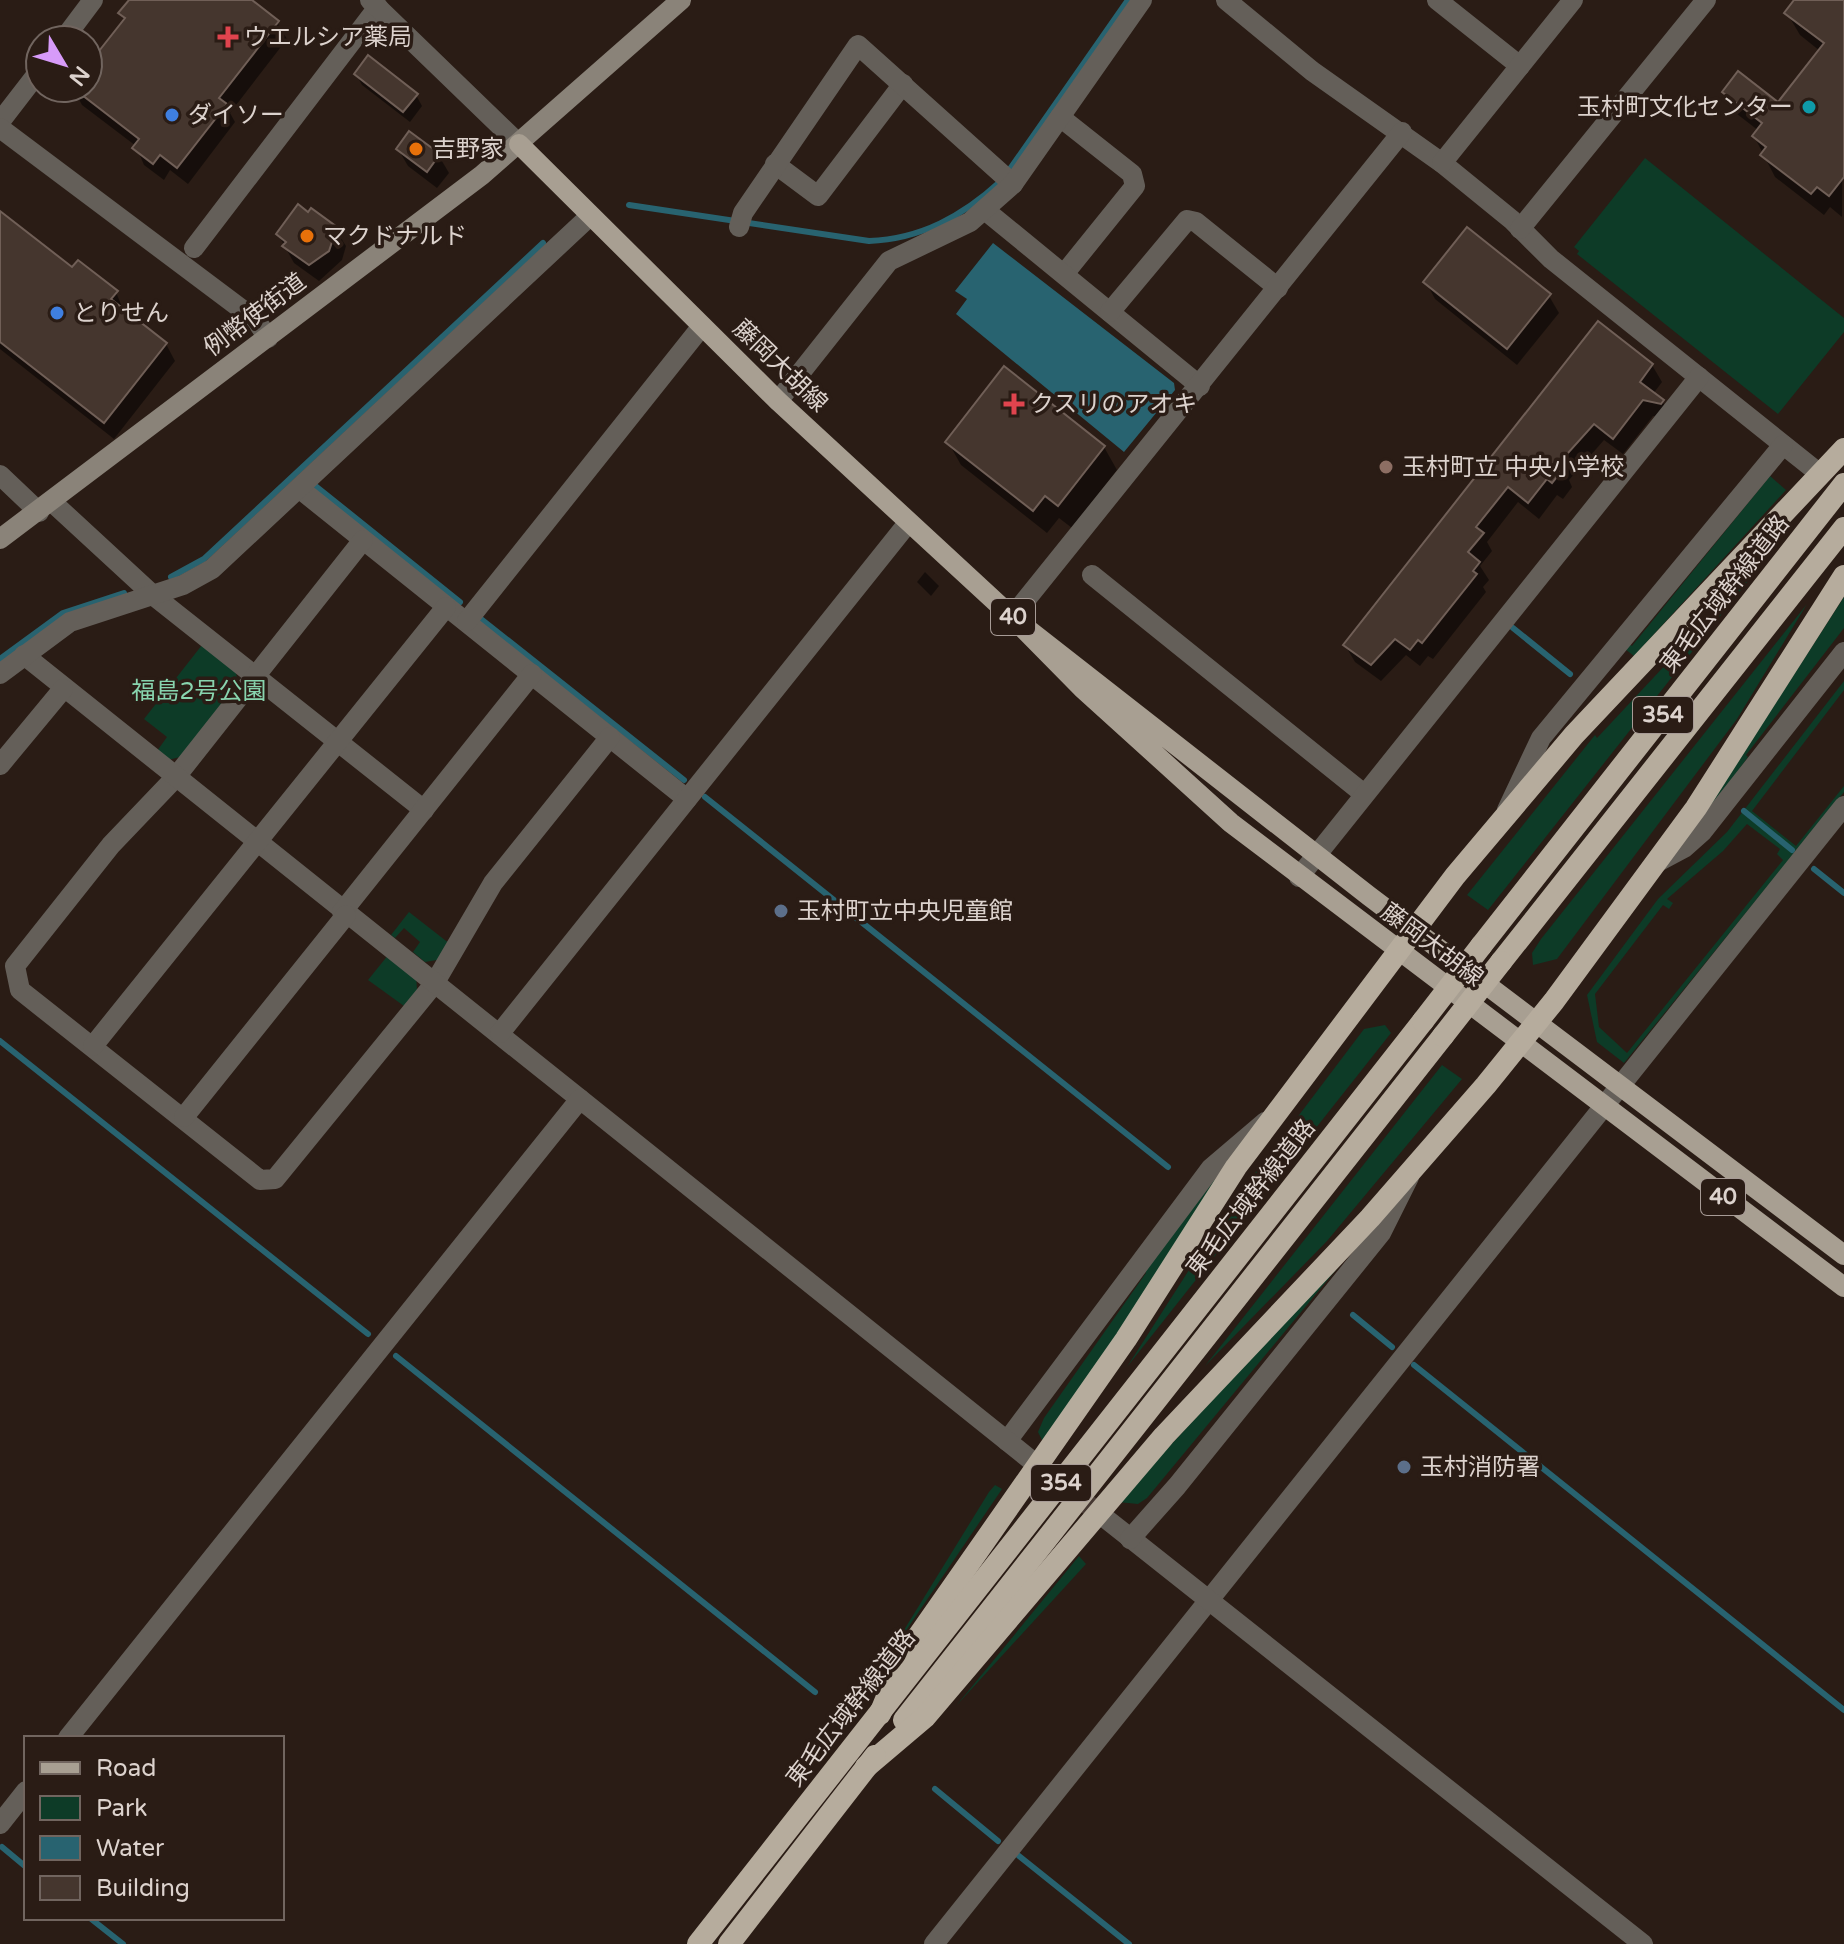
<svg xmlns="http://www.w3.org/2000/svg" width="1844" height="1944" font-family="'Varela Round','Noto Sans JP',sans-serif">
	<rect width="100%" height="100%" fill="#2a1c15"/>
	<g fill="#0d3b27" fill-rule="evenodd">
		<path d="M1645,158l199,160v14l-66,82 -201,-160 2,-3 -5,-4z"/>
		<path d="M1770,476l16,14 -152,166 -9,-7 4,-5 3,2z"/>
		<path d="M1770,553l-282,357 -21,-15 128,-160 2,3z"/>
		<path d="M1844,597v31l-98,127 2,2 -39,54 -2,-2z"/>
		<path d="M1807,604l-70,115 -180,240 -24,6 -1,-12 9,-14z"/>
		<path d="M202,645l34,28 2,11 -58,73 -12,3 -11,-9 10,-14 -23,-18z"/>
		<path d="M1844,681v9l-92,121 44,35 48,-60v6l-220,271 -27,-21 -10,-47 71,-96 69,-67zM1747,824l33,25 -3,5 6,6 -156,193 -28,-26 -4,-33 68,-89 6,4 4,-6 -6,-4 56,-48z"/>
		<path d="M409,912l41,32 -7,15 -18,3 -12,-10 7,-10 -16,-14 -9,10 -4,-3z"/>
		<path d="M389,954l27,20 1,16 -13,16 -36,-26z"/>
		<path d="M1385,1025l6,8 -264,334 101,-158 136,-180z"/>
		<path d="M1442,1065l20,14 -135,162 -122,125z"/>
		<path d="M1213,1179l3,1 -86,140 -86,124 -6,-12 6,-14 102,-145 -3,-4z"/>
		<path d="M1364,1236l-217,262 -9,6 -20,-2z"/>
		<path d="M995,1485l7,4 -122,180 109,-177z"/>
		<path d="M1079,1556l7,8 -130,142z"/>
	</g>
	<path fill="#286370" d="M993,243l181,140 1,7 -51,62 -168,-138 11,-15 -12,-8z"/>
	<g fill="#0007">
		<path d="M131,0h116l30,22 10,17 -57,74 5,9 -47,62 -18,-14 -6,10 -20,-15 -8,-19 -54,-41 -9,-17h15v-20l37,-47 -4,-7z"/>
		<path d="M1797,0h47l-2,217 -12,-10 -6,8 -49,-38 -21,-41 5,-5 -22,-17 -13,-22 54,13 42,-54 -20,-16 -13,-22z"/>
		<path d="M356,74l60,21 6,11 -12,16 -48,-37z"/>
		<path d="M398,149l41,7 10,17 -12,15 -29,-22z"/>
		<path d="M0,213l72,57 44,22 8,20 42,32 9,17 -61,78 -114,-90z"/>
		<path d="M335,229l11,17 -4,14 -23,21 -25,-18 -16,-29z"/>
		<path d="M1426,282l123,14 10,17 -42,52 -82,-66z"/>
		<path d="M1598,324l54,41 10,17 -9,12 9,7 10,17 -19,-2 -30,38 -19,-14 -35,40 3,7 -9,12 -6,-4 -18,24 -21,-17 -31,40 5,9 -12,15 9,14 -6,7 3,5 -53,67 -5,-3 -8,10 -14,-11 -25,26 -26,-19 -10,-17z"/>
		<path d="M948,442l156,5 13,23 -45,58 -13,-10 -12,15 -86,-68z"/>
		<path d="M925,572l14,14 -8,10 -14,-14z"/>
	</g>
	<g fill="none" stroke-linecap="round" stroke-linejoin="round">
		<g stroke="#286370" stroke-width="6">
			<path d="M1010,169l118,-169"/>
			<path d="M629,205l240,36c52,-2 94,-25 132,-60"/>
			<path d="M313,484l147,118"/>
			<path d="M171,577l33,-18 339,-316"/>
			<path d="M481,619l203,161"/>
			<path d="M1513,628l57,46"/>
			<path d="M0,659l63,-46 61,-20"/>
			<path d="M705,797l463,370"/>
			<path d="M1744,811l48,39"/>
			<path d="M1814,869l30,24"/>
			<path d="M0,1041l368,293"/>
			<path d="M1353,1315l39,32"/>
			<path d="M396,1356l419,336"/>
			<path d="M1414,1365l430,345"/>
			<path d="M935,1789l63,52"/>
			<path d="M2,1847l24,20"/>
			<path d="M1019,1856l110,88"/>
			<path d="M90,1918l33,26"/>
		</g>
	</g>
	<g fill="#45362e" stroke="#705f57" stroke-width="2">
		<path d="M129,0h123l27,21 -60,77 8,6 -50,64 -17,-13 -7,9 -21,-16 7,-9 -66,-51h15v-23l37,-47 -7,-5z"/>
		<path d="M1794,0h50v177l-15,19 -12,-9 -6,7 -51,-39 6,-8 -14,-11 10,-13 -40,-31 16,-21 40,31 46,-59 -40,-30z"/>
		<path d="M368,55l50,39 -15,18 -49,-38z"/>
		<path d="M409,131l31,23 -13,18 -31,-23z"/>
		<path d="M298,204l10,8 3,-4 26,19 -8,24 -20,14 -27,-19 4,-4 -10,-8z"/>
		<path d="M0,211l72,56 6,-7 40,31 -7,8 56,44 -63,80 -104,-81z"/>
		<path d="M1467,227l84,67 -44,55 -84,-67z"/>
		<path d="M1598,321l55,43 -13,18 24,18 -3,4 -18,-4 -30,39 -19,-15 -36,40 6,4 -12,15 -5,-4 -19,24 -20,-16 -32,40 8,6 -16,19 12,10 -7,9 4,3 -55,69 -4,-3 -8,10 -15,-11 -24,26 -28,-20z"/>
		<path d="M1004,366l101,80 -47,60 -13,-10 -12,15 -88,-69z"/>
	</g>
	<g fill="none" stroke-linecap="round" stroke-linejoin="round">
		<path stroke="#453731" stroke-width="20" stroke-dasharray="20 10" stroke-linecap="butt" d="M1032,1461l73,57"/>
		<g stroke="#645f59" stroke-width="20">
			<path d="M1226,0l86,71 130,92 70,57 39,39 264,211"/>
			<path d="M1437,0l83,66"/>
			<path d="M63,40l30,-40"/>
			<path d="M1060,117l72,57 3,12 -71,88"/>
			<path d="M0,122l40,-52"/>
			<path d="M0,128l256,192 12,18"/>
			<path d="M1442,163l131,-163"/>
			<path d="M775,164l43,32 85,-112"/>
			<path d="M986,211l214,175"/>
			<path d="M739,227l4,-14 115,-168 155,139"/>
			<path d="M1520,229l186,-229"/>
			<path d="M194,248l184,-241"/>
			<path d="M1110,312l77,-92 9,2 82,66"/>
			<path d="M778,401l111,-140 81,-39 43,-38 129,-184"/>
			<path d="M0,475l39,37"/>
			<path d="M300,489l387,310"/>
			<path d="M52,502l102,94 270,214"/>
			<path d="M363,540l-188,238 -64,67 -96,121 5,24 240,190 15,-1 159,-195 59,-101 117,-146"/>
			<path d="M1092,575l272,219"/>
			<path d="M1012,617l390,-485"/>
			<path d="M467,621l235,-295"/>
			<path d="M24,655l556,444"/>
			<path d="M0,674l70,-52 113,-37 29,-16 378,-353"/>
			<path d="M0,765l63,-76"/>
			<path d="M1507,810l34,-72 242,-293"/>
			<path d="M1299,877l400,-500"/>
			<path d="M342,912l190,-238"/>
			<path d="M500,1033l408,-510"/>
			<path d="M93,1046l353,-439"/>
			<path d="M184,1117l162,-202"/>
			<path d="M934,1944l910,-1138"/>
		</g>
		<g stroke="#645f59" stroke-width="20">
			<path d="M370,0l149,144"/>
			<path d="M1654,864l30,-16 18,-16 142,-180"/>
			<path d="M1007,1441l204,-273 54,-46"/>
			<path d="M1105,1518l538,426"/>
			<path d="M1130,1539l47,-53 204,-253 28,-56"/>
			<path d="M68,1738l512,-639 452,362"/>
			<path d="M0,1824l26,-33"/>
		</g>
		<path stroke="#8a8379" stroke-width="20" d="M0,539l482,-364 199,-175"/>
		<g stroke="#a89f92" stroke-width="20">
			<path d="M519,144l259,257 234,216"/>
			<path d="M1844,1255l-475,-359 -357,-279 70,71 149,135 613,464"/>
		</g>
		<g stroke="#b6ac9d" stroke-width="22">
			<path d="M1481,946l363,-462"/>
			<path d="M1501,962l343,-434"/>
			<path d="M880,1714l23,-56 223,-319 110,-172 219,-291 119,-141 270,-286"/>
			<path d="M904,1720l539,-684"/>
			<path d="M866,1767l59,-50 239,-281 206,-218 116,-133 68,-84 142,-193 148,-232"/>
			<path d="M698,1944l725,-923"/>
			<path d="M729,1944l146,-188"/>
		</g>
		<g stroke="#b6ac9d" stroke-width="22">
			<path d="M1423,1021l58,-75"/>
			<path d="M1443,1036l58,-74"/>
		</g>
	</g>
	<g fill="#e0444e" stroke="#2a1c15" stroke-width="3">
		<path d="M224 25h8v8h8v8h-8v8h-8v-8h-8v-8h8z"/>
		<path d="M1010 392h8v8h8v8h-8v8h-8v-8h-8v-8h8z"/>
	</g>
	<circle fill="#0f9aa8" stroke="#2a1c15" stroke-width="3" cx="1809" cy="107" r="8"/>
	<g fill="#3f7fe0" stroke="#2a1c15" stroke-width="3">
		<circle cx="172" cy="115" r="8"/>
		<circle cx="57" cy="313" r="8"/>
	</g>
	<g fill="#e8710a" stroke="#2a1c15" stroke-width="3">
		<circle cx="416" cy="149" r="8"/>
		<circle cx="307" cy="236" r="8"/>
	</g>
	<circle fill="#8d6e63" stroke="#2a1c15" stroke-width="3" cx="1386" cy="467" r="8"/>
	<g fill="#5c6f8a" stroke="#2a1c15" stroke-width="3">
		<circle cx="781" cy="911" r="8"/>
		<circle cx="1404" cy="1467" r="8"/>
	</g>
	<g text-anchor="middle" dominant-baseline="central" stroke-width="7" stroke-linejoin="round" paint-order="stroke">
		<g fill="#2a1c15" stroke="#a79b96" stroke-width="2">
			<rect x="991" y="599" width="44" height="36" rx="6"/>
			<rect x="1633" y="697" width="60" height="36" rx="6"/>
			<rect x="1701" y="1179" width="44" height="36" rx="6"/>
			<rect x="1031" y="1465" width="60" height="36" rx="6"/>
		</g>
		<g font-size="22" font-weight="bold" fill="#dcd2cd">
			<text x="1013" y="617">40</text>
			<text x="1663" y="715">354</text>
			<text x="1723" y="1197">40</text>
			<text x="1061" y="1483">354</text>
		</g>
		<g font-size="24" fill="#dcd2cd" stroke="#2a1c15" text-anchor="start">
			<text x="244" y="37">ウエルシア薬局</text>
			<text x="1793" y="107" text-anchor="end">玉村町文化センター</text>
			<text x="188" y="115">ダイソー</text>
			<text x="432" y="149">吉野家</text>
			<text x="323" y="236">マクドナルド</text>
			<text x="73" y="313">とりせん</text>
			<text x="1030" y="404">クスリのアオキ</text>
			<text x="1402" y="467">玉村町立 中央小学校</text>
			<text x="797" y="911">玉村町立中央児童館</text>
			<text x="1420" y="1467">玉村消防署</text>
		</g>
		<g font-size="24" fill="#dcd2cd" stroke="#2a1c15">
			<text transform="translate(255 315) rotate(-37)">例幣使街道</text>
			<text transform="translate(780 366) rotate(44)">藤岡大胡線</text>
			<text transform="translate(1725 594) rotate(-52)">東毛広域幹線道路</text>
			<text transform="translate(1432 945) rotate(37)">藤岡大胡線</text>
			<text transform="translate(1251 1198) rotate(-52)">東毛広域幹線道路</text>
			<text transform="translate(851 1708) rotate(-52)">東毛広域幹線道路</text>
		</g>
		<g font-size="24" fill="#88d4ae" stroke="#2a1c15">
			<text x="199" y="691">福島2号公園</text>
		</g>
	</g>
	<rect x="24" y="1736" width="260" height="184" fill="#2a1c15" stroke="#71655f" stroke-width="2"/>
	<rect x="40" y="1762" width="40" height="12" fill="#a89f92" stroke="#71655f" stroke-width="2"/>
	<text x="96" y="1776" font-size="24" fill="#dcd2cd">Road</text>
	<rect x="40" y="1796" width="40" height="24" fill="#0d3b27" stroke="#71655f" stroke-width="2"/>
	<text x="96" y="1816" font-size="24" fill="#dcd2cd">Park</text>
	<rect x="40" y="1836" width="40" height="24" fill="#286370" stroke="#71655f" stroke-width="2"/>
	<text x="96" y="1856" font-size="24" fill="#dcd2cd">Water</text>
	<rect x="40" y="1876" width="40" height="24" fill="#45362e" stroke="#71655f" stroke-width="2"/>
	<text x="96" y="1896" font-size="24" fill="#dcd2cd">Building</text>
	<g transform="translate(64 64) rotate(128)"><circle r="38" fill="#2a1c15" stroke="#71655f" stroke-width="2"/>
	<path d="M0-6L14 30L0 20L-14 30Z" fill="#d79bf9"/>
	<text y="-12" font-size="22" font-weight="bold" text-anchor="middle" fill="#dcd2cd">N</text>
	</g>
</svg>
